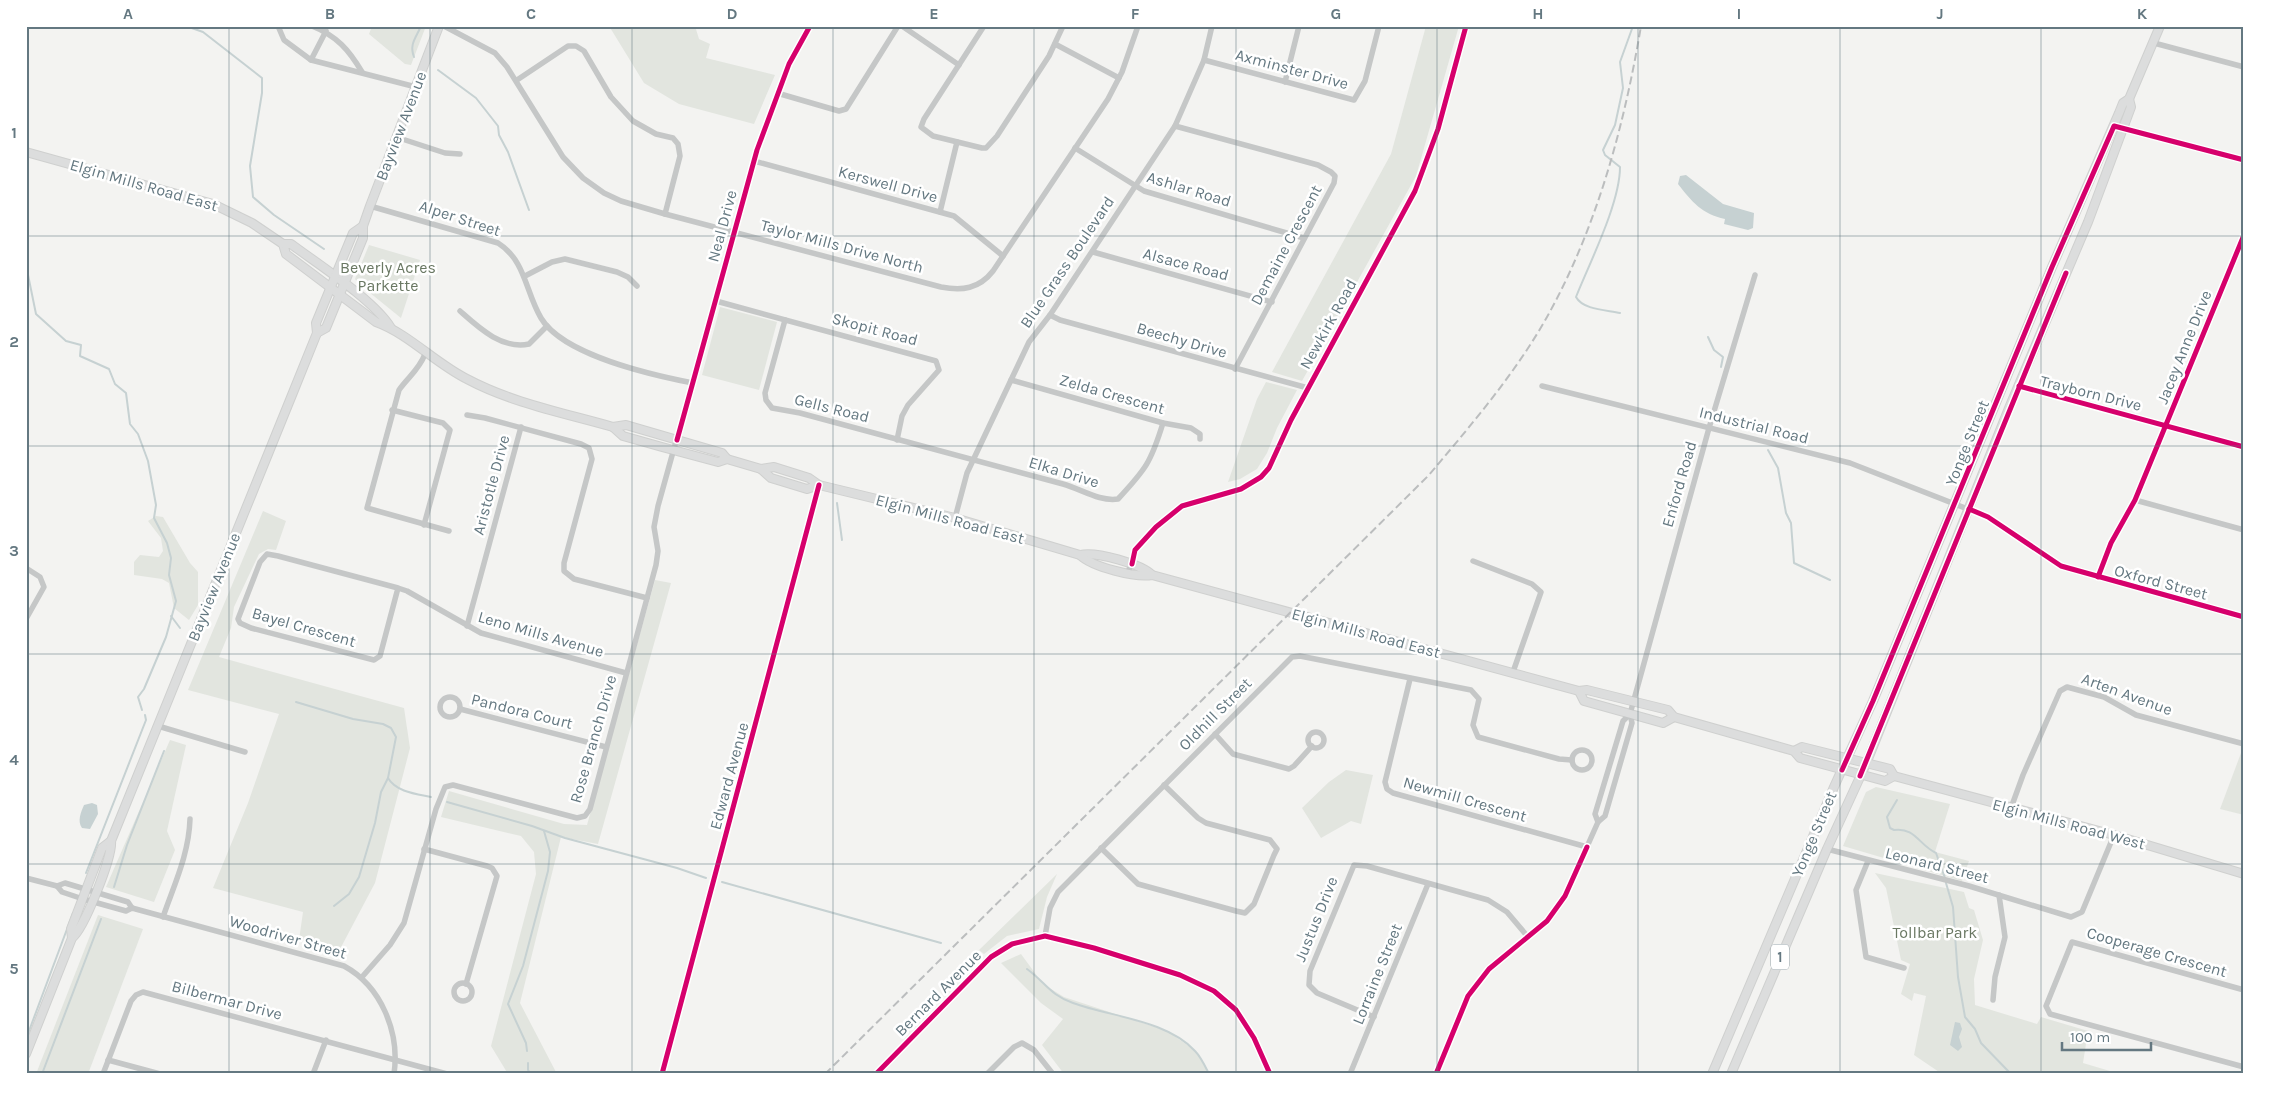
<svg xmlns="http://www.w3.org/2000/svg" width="2270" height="1100" font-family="Karla,sans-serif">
	<rect width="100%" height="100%" fill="#f3f3f1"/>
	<g fill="#e2e5df">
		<path d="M367,26h59l-15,39 -6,-1 -36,-30 2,-5z"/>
		<path d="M609,26h86l4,13 11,5 -4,14 69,17 -21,49 -75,-20 -35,-21z"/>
		<path d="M1426,26h33l-43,150 -114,205 -30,-9 119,-218z"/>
		<path d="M369,245l51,15 -19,58 -42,-34 -4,-5z"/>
		<path d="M720,307l57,15 -18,68 -57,-15z"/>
		<path d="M1266,382l31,8 -20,38 -10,25 -10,16 -17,10 -12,3 29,-83z"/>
		<path d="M263,511l23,10 -10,29 -8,-1 -9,5 -25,53 -3,21 -12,29 185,51 6,40 -35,135 -36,68 -40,-11 4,-28 -90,-24 35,-85 31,-89 -91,-24z"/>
		<path d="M156,516l7,1 27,46 8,9v33l-9,15 -15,-12 -5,-25 -7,-4 -28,-4v-13l6,-7 19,2 4,-6 -2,-13 -13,-17z"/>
		<path d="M655,580l16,3 -73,261 -37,-7 -41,166 37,71h-49l-17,-28 45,-172 -2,-22 -13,-16 -80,-19 8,-26 115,33 23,1z"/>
		<path d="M170,740l16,5 -19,86 8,19 -21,52 -48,-15z"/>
		<path d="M2241,753l3,1v61l-24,-6z"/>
		<path d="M1346,770l27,5 -12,49 -10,-3 -30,17 -19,-30 27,-26z"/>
		<path d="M1876,787l74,17 -15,48 34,9 -7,20 -119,-35 23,-54z"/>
		<path d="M1875,873l89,19 5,16 5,2 9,30 -9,39 1,26 62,19 4,-7 47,14 -5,32 37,11h-178l-28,-19 12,-59 -12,-3 -2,8 -11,-7 9,-30 -9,-4 -15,-72z"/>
		<path d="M1057,874l-10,23 -8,32 -32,7 -23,18 -5,-4z"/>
		<path d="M98,915l45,14 -55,145h-52z"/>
		<path d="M1021,954l22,30 21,13 103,34 29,20 13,23h-145l-22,-29 21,-26 -22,-16 -40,-40z"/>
	</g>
	<g fill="#c6d1d2">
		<path d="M1686,175l37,29 31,9 -1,15 -5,2 -24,-6 1,-5c-23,-5 -33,-17 -47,-35l2,-8z"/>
		<path d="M92,803l5,2 1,9 -8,15 -8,-1c-5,-7 -1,-16 2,-23z"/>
		<path d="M1955,1022l5,1 2,6 -3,8 3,10 -4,4 -8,-6z"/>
	</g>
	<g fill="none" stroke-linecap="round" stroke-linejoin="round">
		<g stroke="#c6d1d2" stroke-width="2">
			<path d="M186,26l17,6 59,46v15l-12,73 3,31 21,18 50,34"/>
			<path d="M414,57c-5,-13 2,-19 7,-31"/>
			<path d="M438,70l38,28 22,28 1,9 9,17 21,58"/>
			<path d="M26,265l10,49 30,27 15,4 -1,11 29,13 6,15 11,9 4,31 8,10 10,27 8,44 -2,13 13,25 4,15 -2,17 7,26 -10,36 -22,52 -6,8 4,13"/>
			<path d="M1620,313c-13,-3 -37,-3 -44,-16 14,-35 44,-94 44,-130l-15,-12 -2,-5 12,-25 8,-37 -3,-26 13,-36"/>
			<path d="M1708,337l6,13 9,7 -2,10"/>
			<path d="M1768,450l10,18 8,45 5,10 3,40 36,17"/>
			<path d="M837,503l5,37"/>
			<path d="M171,616l9,12"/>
			<path d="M296,702l57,17 30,5 8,4 5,9 -8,41 -7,14 -6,31 -16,54 -10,17 -15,12"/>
			<path d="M388,778c8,14 29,16 43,19"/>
			<path d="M1897,800l-10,17 3,11 4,2c21,-3 25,15 42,23l9,25"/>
			<path d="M447,802l85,24 33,12 112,30 29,10"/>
			<path d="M86,873l60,-153 -1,-5"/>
			<path d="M722,882l219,61"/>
			<path d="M1946,883l7,24 5,70 7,40 10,12 6,14 30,31"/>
			<path d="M114,887l13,-42 37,-94"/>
			<path d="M1027,969c18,13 23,26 46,34 38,14 94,17 122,48 6,6 10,15 14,23"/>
			<path d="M26,1039l47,-126"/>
			<path d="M527,1051l-1,-8 -18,-39 15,-38 25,-95 2,-19 -6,-21"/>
			<path d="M528,1063v7l3,4"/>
			<path d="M42,1074l59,-155"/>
		</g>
		<g stroke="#cfd0cf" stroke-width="10">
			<g id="major">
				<path d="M26,152l187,52 39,19 31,21 3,10 90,68c33,12 59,41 91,57 45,24 97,34 146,48l13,-2 96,28 5,6"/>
				<path d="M283,244h8c28,21 83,56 100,84"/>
				<path d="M317,333l9,-5 37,-90v-12l7,-20 69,-180"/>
				<path d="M613,427l10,9 39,11 56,15 9,-3 34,10 13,-2 35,11 10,7 136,33 125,37c16,-4 61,9 72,20"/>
				<path d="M761,469l10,9 36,11 12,-4"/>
				<path d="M1080,555c12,12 56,23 72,20l427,116 8,-1 81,20 6,7 120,34 6,7 85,23 9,-5 220,59 130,39"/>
				<path d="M1579,691l5,10 79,22 11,-6"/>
				<path d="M1794,751l8,-4 88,22 4,7"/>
				<path d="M72,938l-1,-9 31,-81 9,-7"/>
				<path d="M26,1054l46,-116c12,-9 41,-82 39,-97l183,-451 23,-57 -1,-10 37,-90 10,-7"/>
				<path d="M1712,1074l122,-287 39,-86 179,-434 67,-154 4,-10 6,-4 31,-73"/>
				<path d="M1731,1074l96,-225 39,-85 143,-356 79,-186 43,-115 -2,-8"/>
			</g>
		</g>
		<g stroke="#c5c7c7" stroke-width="5.5">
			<path d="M278,26l6,14 27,20 105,27"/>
			<path d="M312,26c25,10 37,24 50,46"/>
			<path d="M444,26l51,27 12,14 56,90 20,21 21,15 17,8 44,13 276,73c21,4 38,2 52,-16l115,-172 14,-27 16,-46"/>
			<path d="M902,26l57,39"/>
			<path d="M984,26l-60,93 -3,8 12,9 49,12h4l11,-12 52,-80 14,-30"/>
			<path d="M2154,43l90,24"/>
			<path d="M1055,44l64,34"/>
			<path d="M311,60l15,-29"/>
			<path d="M1204,60l150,40 11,-19 14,-55"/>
			<path d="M517,80l51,-34h8l8,5 27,46 22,24 23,13 17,4 5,6 2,12 -15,58"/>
			<path d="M1285,82l14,-56"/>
			<path d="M777,93l62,18 7,-2 52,-83"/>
			<path d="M1175,126l143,39 13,7 4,4 -1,7 -99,186"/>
			<path d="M2114,126l130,34"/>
			<path d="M396,137l49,16 15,1"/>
			<path d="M1075,148l69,43 160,47"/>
			<path d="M754,161l200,55 49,40"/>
			<path d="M370,206l128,37c28,18 27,48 43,75 22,37 111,57 152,65"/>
			<path d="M940,212l17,-70"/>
			<path d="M1093,252l179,50"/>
			<path d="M525,276l27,-14 13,-3 52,13 11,5 9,9"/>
			<path d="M716,301l220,60 3,9 -31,35 -6,11 -5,24"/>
			<path d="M460,311c18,16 42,39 69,33l18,-18"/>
			<path d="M1050,315l10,5 248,68"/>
			<path d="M785,320l-20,73 1,7 6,8 28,5 263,71c18,5 37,18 55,15 28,-30 33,-37 45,-76"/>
			<path d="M425,354c-6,16 -17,23 -26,36l-32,118 82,23"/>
			<path d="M1011,380l152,43 28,5 9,6v5"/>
			<path d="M1542,386l308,77 138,54 73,49 183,51"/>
			<path d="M2019,386l225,61"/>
			<path d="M392,410l51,13 7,7 -26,95"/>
			<path d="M467,415l18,3 96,26 8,4 3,11 -28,104v8l10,8 73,19"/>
			<path d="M2135,500l109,30"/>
			<path d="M955,518l12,-45 18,-38 44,-93 21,-27 125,-189 29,-66 8,-34"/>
			<path d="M1473,561l59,23 9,8 -28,80"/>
			<path d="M26,568l14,9 4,10 -18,32"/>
			<path d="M1128,573l7,-23 21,-23 26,-21 59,-17 20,-12 8,-9 22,-48 124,-229 23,-62 28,-103"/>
			<path d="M2098,577l13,-34 24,-43 109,-265"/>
			<path d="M398,588l-18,68 -6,4 -123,-32 -11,-5 -2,-4 22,-57 7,-8 11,2 120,32 9,3 74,42 145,40"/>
			<path d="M467,626l54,-199"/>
			<path d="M1410,679l-25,103 2,7 6,4 194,54"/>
			<circle cx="450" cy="707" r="10"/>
			<path d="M460,709l146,38"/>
			<path d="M158,726l87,26"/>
			<circle cx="1316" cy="740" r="8"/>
			<path d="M1215,734l18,20 56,15 5,-3 18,-20"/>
			<circle cx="1582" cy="760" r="10"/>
			<path d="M2011,808l12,-33 37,-84 7,-4 37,10 32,18 108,29"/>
			<path d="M1598,822l-3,-8 28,-93 7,-7"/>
			<path d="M1101,848l37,36 98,27 9,2 9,-9 20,-49 3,-6 -7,-9 -64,-17 -8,-5 -34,-33"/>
			<path d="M424,849l63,17 5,2 5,8 -31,108"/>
			<path d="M1827,849l142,37 102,31 11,-5 32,-77"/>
			<path d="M1868,861l-12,29 10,67 38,11"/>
			<path d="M26,878l31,8 5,6 21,7 43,12 6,-3 212,58c37,20 56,66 50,108"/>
			<path d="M57,886l8,-3 63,19 4,6"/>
			<path d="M163,917c11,-32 26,-63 27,-98"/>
			<path d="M1045,936l5,-28 8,-16 234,-235 8,-1 171,34 8,9 -6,26 5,12 81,22 13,1"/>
			<path d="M362,977l28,-32 14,-22 32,-114 9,-22 8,-2 124,33 8,-2 5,-7 66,-244 2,-14 -4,-24 4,-21 99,-356 32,-86 21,-38"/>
			<circle cx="463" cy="992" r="9"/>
			<path d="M2244,990l-172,-48 -26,64 4,8 194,53"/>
			<path d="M1993,1000l2,-23 10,-40 -6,-42"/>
			<path d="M1374,1017l-57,-24 -8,-8 1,-14 44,-106 13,1 121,34 19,12 21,25"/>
			<path d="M108,1060l52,14"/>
			<path d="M103,1074l28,-73 5,-6 7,-3 304,82"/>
			<path d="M313,1074l13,-34"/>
			<path d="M662,1074l157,-589"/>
			<path d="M876,1074l115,-117 21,-13 33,-8 49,12 86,27 34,16 22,19 18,28 16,36"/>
			<path d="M987,1074l27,-27 8,-4 12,7 19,24"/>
			<path d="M1350,1074l78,-190"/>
			<path d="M1436,1074l32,-78 21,-27 58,-48 18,-25 33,-74 7,-6 27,-93 -2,-9 79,-286 46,-153"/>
		</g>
		<use href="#major" stroke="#dcdddd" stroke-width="8"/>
		<path stroke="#bbbdbe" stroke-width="2" stroke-dasharray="8 4" stroke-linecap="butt" d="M825,1074l604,-599c42,-50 86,-101 118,-158 50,-90 77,-190 94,-291"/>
		<g stroke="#fff" stroke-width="8">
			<g id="cycleway">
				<path d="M2019,386l225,61"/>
				<path d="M677,440l80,-290 32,-86 21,-38"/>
				<path d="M1969,509l19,8 73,49 183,51"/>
				<path d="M1132,564l3,-14 21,-23 26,-21 59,-17 20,-12 8,-9 22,-48 124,-229 23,-62 28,-103"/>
				<path d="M2098,577l13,-34 24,-43 109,-265"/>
				<path d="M1842,770l31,-69 179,-434 62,-141 130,34"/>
				<path d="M1860,776l206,-503"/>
				<path d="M662,1074l157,-589"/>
				<path d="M876,1074l115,-117 21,-13 33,-8 49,12 86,27 34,16 22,19 18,28 16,36"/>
				<path d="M1436,1074l32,-78 21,-27 58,-48 18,-25 22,-49"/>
			</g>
		</g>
		<use href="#cycleway" stroke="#d6006c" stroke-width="5"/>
	</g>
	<path fill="none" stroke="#647881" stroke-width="1" stroke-opacity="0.55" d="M229,26v1048M430,26v1048M632,26v1048M833,26v1048M1034,26v1048M1236,26v1048M1437,26v1048M1638,26v1048M1840,26v1048M2041,26v1048M26,236h2218M26,446h2218M26,654h2218M26,864h2218"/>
	<g text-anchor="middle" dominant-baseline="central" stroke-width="5" stroke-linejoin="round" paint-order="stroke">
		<rect fill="#fff" stroke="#92a0a7" stroke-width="1" x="1771" y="944.5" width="18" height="25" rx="4"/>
		<g font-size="15" font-weight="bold" fill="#647881">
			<text x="1780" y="957">1</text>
		</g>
		<g font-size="16" fill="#647881" stroke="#fff">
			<text transform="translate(1292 69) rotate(15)">Axminster Drive</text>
			<text transform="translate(401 126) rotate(-69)">Bayview Avenue</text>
			<text transform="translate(888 184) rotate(15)">Kerswell Drive</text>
			<text transform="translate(144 185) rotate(16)">Elgin Mills Road East</text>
			<text transform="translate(1189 189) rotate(17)">Ashlar Road</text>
			<text transform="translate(460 218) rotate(18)">Alper Street</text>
			<text transform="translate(722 226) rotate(-75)">Neal Drive</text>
			<text transform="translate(1286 245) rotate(-62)">Demaine Crescent</text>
			<text transform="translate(842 246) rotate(15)">Taylor Mills Drive North</text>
			<text transform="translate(1067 262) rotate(-56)">Blue Grass Boulevard</text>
			<text transform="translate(1186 264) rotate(15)">Alsace Road</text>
			<text transform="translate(1328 324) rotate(-61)">Newkirk Road</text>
			<text transform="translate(875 329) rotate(15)">Skopit Road</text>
			<text transform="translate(1182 340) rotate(16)">Beechy Drive</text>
			<text transform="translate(2184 347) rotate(-68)">Jacey Anne Drive</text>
			<text transform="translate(2091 393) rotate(14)">Trayborn Drive</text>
			<text transform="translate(1112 394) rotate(16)">Zelda Crescent</text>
			<text transform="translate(832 408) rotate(14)">Gells Road</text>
			<text transform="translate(1754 425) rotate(14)">Industrial Road</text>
			<text transform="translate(1967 443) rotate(-68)">Yonge Street</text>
			<text transform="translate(1064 472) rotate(17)">Elka Drive</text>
			<text transform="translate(1679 484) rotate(-74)">Enford Road</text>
			<text transform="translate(491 485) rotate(-75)">Aristotle Drive</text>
			<text transform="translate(950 519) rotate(15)">Elgin Mills Road East</text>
			<text transform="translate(2161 582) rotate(15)">Oxford Street</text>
			<text transform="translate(214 587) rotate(-68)">Bayview Avenue</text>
			<text transform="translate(304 627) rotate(16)">Bayel Crescent</text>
			<text transform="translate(1366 633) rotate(15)">Elgin Mills Road East</text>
			<text transform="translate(541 634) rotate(16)">Leno Mills Avenue</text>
			<text transform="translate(2127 694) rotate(20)">Arten Avenue</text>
			<text transform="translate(522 711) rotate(14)">Pandora Court</text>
			<text transform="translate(1215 714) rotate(-45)">Oldhill Street</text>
			<text transform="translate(593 739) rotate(-74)">Rose Branch Drive</text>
			<text transform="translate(729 776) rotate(-75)">Edward Avenue</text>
			<text transform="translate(1465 799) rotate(16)">Newmill Crescent</text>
			<text transform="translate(2069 824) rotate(15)">Elgin Mills Road West</text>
			<text transform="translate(1814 834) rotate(-67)">Yonge Street</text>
			<text transform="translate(1937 865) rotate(14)">Leonard Street</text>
			<text transform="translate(1316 919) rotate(-68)">Justus Drive</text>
			<text transform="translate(288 937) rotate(16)">Woodriver Street</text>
			<text transform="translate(2157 952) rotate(16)">Cooperage Crescent</text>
			<text transform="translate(1377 974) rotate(-68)">Lorraine Street</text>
			<text transform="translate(938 993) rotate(-45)">Bernard Avenue</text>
			<text transform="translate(227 1000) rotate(15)">Bilbermar Drive</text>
		</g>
		<g font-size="16" fill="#6a7863" stroke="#fff">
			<text x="388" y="267">Beverly Acres<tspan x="388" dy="18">Parkette</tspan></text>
			<text x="1935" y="932">Tollbar Park</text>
		</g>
	</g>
	<rect width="2270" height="1100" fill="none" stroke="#ffffff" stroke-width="55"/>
	<path d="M2062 1042v8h89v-8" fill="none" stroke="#647881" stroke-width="2.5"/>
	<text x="2070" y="1042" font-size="15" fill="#647881" stroke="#ffffff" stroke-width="4" paint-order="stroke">100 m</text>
	<rect x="28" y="28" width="2214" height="1044" fill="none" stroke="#647881" stroke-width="2"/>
	<g font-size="16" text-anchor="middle" font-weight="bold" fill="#647881">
		<text x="128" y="19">A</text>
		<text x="330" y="19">B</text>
		<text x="531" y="19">C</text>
		<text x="732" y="19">D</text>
		<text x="934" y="19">E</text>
		<text x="1135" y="19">F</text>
		<text x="1336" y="19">G</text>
		<text x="1538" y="19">H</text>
		<text x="1739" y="19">I</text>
		<text x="1940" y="19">J</text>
		<text x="2142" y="19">K</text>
		<text x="14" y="138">1</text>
		<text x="14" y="347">2</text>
		<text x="14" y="556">3</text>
		<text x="14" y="765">4</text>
		<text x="14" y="974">5</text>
	</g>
</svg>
